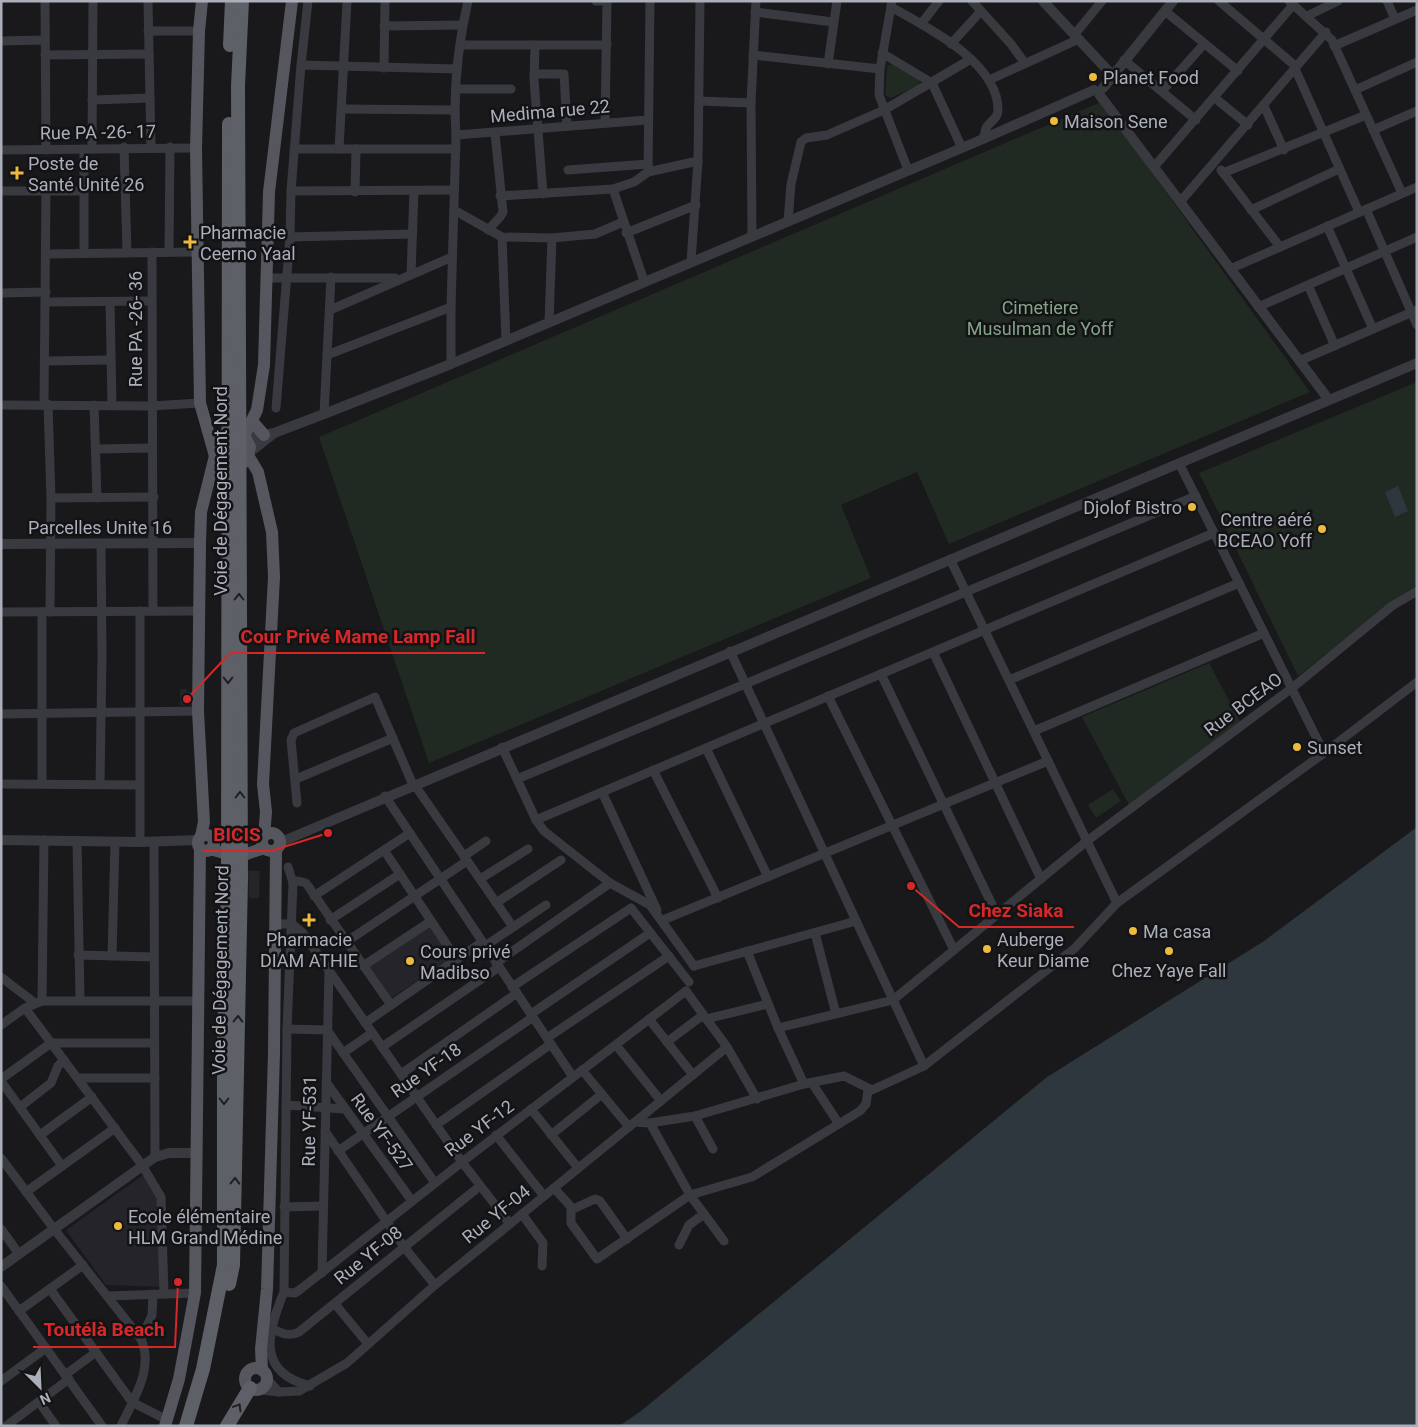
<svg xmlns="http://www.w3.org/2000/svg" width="1418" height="1427" font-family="Roboto,sans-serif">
	<rect width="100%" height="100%" fill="#19181b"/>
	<g fill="#252428">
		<path d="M180,689h7v3h5l2,13h-14z"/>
		<path d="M248,870l12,1 -1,27h-10z"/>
		<path d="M431,924l21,34 -61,40 -23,-34z"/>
		<path d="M146,1173l19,28v86l-59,-2 -40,-55z"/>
	</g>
	<g fill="#202922">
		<path d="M893,64l27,15 -1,6 -28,13 -6,-3 2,-29z"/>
		<path d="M1101,102l209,290 -361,152 -32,-72 -76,33 30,73 -442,185 -110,-326z"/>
		<path d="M1417,382v203l-29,20 -90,71 -99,-203z"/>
		<path d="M1209,663l32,60 -112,82 -47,-88z"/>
		<path d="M1113,789l8,12 -25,17 -8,-13z"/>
	</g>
	<g fill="#2e373e">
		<path d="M1398,486l10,25 -13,6 -10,-25z"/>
		<path d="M1417,827v599h-798l22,-15 406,-334 217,-136z"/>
	</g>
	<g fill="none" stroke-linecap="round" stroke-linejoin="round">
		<g stroke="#393a3f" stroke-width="9">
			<path d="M45,1l1,149"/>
			<path d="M148,1l3,146"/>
			<path d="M596,1h11"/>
			<path d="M892,1l-12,68 -1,26 29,75"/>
			<path d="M972,1l39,43 13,18"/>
			<path d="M1219,1l74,63 66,148"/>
			<path d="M1289,1l43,39 70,153"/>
			<path d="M1387,1l8,18"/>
			<path d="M891,7c36,20 107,55 107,103 0,9 -8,11 -12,18 -1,4 -2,8 -3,11"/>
			<path d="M1165,11l73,60"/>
			<path d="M755,12l78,10"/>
			<path d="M1307,16l31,-15"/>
			<path d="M921,24l18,-23"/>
			<path d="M384,26l78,-1"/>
			<path d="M148,31h51"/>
			<path d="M1075,34l27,-33"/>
			<path d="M1,41l44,-1"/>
			<path d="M951,44l30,-33"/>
			<path d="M460,45h147"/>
			<path d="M535,45l-1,35 9,114"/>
			<path d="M1334,46l83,-36"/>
			<path d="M882,53l50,30 30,65"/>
			<path d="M45,55l104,-1"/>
			<path d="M753,55l127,14"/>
			<path d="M1124,60l72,60"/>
			<path d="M828,64l9,-63"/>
			<path d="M301,65l7,-64"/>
			<path d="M384,68l1,-67"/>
			<path d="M534,74h30l3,52"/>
			<path d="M989,80l90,-41"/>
			<path d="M457,89h54"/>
			<path d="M1355,90l62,-28"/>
			<path d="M1162,91l42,-47"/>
			<path d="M1215,98l33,27"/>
			<path d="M92,100l58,-2"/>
			<path d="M699,101l52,2"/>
			<path d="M1264,106l20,44"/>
			<path d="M342,109l112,1"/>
			<path d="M605,123l2,-122"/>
			<path d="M1373,130l44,-19"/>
			<path d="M456,135l191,-15"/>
			<path d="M124,147l3,106"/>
			<path d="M84,149v104"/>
			<path d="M92,149l1,-148"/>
			<path d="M294,149h162"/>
			<path d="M339,149l8,-148"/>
			<path d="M1,150l195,-2"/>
			<path d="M1154,167l139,-162"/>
			<path d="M568,170l80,-6"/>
			<path d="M1221,170l59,77"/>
			<path d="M648,172l2,-171"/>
			<path d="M1223,173l143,-58"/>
			<path d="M613,189l31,92"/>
			<path d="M1,191h83"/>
			<path d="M291,191l163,-1"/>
			<path d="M355,192l1,-43"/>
			<path d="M500,196l113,-7 21,-7 14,-10 50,-11"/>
			<path d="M1180,202l146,-170"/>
			<path d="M1366,209l51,116"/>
			<path d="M454,210l48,27 50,1 43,-4 28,-12"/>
			<path d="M1251,210l88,-41"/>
			<path d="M788,221l3,-37 10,-42 5,-4 21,-3 57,-25 87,-51"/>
			<path d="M1327,226l46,103"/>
			<path d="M488,230l12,-13 3,-5 -8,-79"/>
			<path d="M626,233l70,-28"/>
			<path d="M752,236l-1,-133 5,-102"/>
			<path d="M290,237l122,-3"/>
			<path d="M502,237l4,104"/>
			<path d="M152,252l1,359"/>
			<path d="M169,252l1,-105"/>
			<path d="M46,254l151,-2"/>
			<path d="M691,262l7,-101 2,-160"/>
			<path d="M1230,269l187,-82"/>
			<path d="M411,274l3,-83"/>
			<path d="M268,278h127"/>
			<path d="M1308,285l27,61"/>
			<path d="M1,293l45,-1"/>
			<path d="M46,302l105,-1"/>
			<path d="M110,302l2,103"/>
			<path d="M1258,307l159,-70"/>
			<path d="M330,310l122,-53"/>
			<path d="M549,322l3,-84"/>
			<path d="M327,355l124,-48"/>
			<path d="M45,361l65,-1"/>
			<path d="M1299,361l118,-51"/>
			<path d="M451,364v-57l5,-172c-3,-44 2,-90 12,-134"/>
			<path d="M44,404l2,-213"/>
			<path d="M48,404l3,94 -1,114"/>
			<path d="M1,405l150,1 49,-3"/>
			<path d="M94,405l3,93"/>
			<path d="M276,408l14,-171 1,-46 10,-126 156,4"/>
			<path d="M324,414l7,-137"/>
			<path d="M96,449l56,-1"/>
			<path d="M1179,463l145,290"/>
			<path d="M51,498l103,-1"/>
			<path d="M950,559l167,344"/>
			<path d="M1,612l198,-1"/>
			<path d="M730,651l194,415"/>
			<path d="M933,652l108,227"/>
			<path d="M881,674l116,241"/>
			<path d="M1009,680l230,-97"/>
			<path d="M828,696l126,254"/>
			<path d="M1,714l197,-3"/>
			<path d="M1034,731l230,-98"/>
			<path d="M502,747l34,73 8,11 66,52 40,22 44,61"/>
			<path d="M706,748l62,129"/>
			<path d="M653,770l65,128"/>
			<path d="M296,779l97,-41"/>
			<path d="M517,779l679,-283"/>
			<path d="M1,784l139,1"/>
			<path d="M42,784v-172"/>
			<path d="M100,784l2,-129 -1,-111"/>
			<path d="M414,784l99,143"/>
			<path d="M602,792l55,118"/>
			<path d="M385,796l188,281"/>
			<path d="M297,803l-6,-63 3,-7 81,-36 38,88"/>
			<path d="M536,820l678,-287"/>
			<path d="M77,841l3,159"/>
			<path d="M140,842v-231"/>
			<path d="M154,842l1,315"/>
			<path d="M384,850l73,110"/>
			<path d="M464,856l22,-15"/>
			<path d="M288,867l5,16 5,-2 8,2 85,122"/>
			<path d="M480,879l48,-30"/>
			<path d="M293,883l-6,146 -3,263c-17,41 -28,80 26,94"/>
			<path d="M314,896l96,-63"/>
			<path d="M496,903l65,-43"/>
			<path d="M330,920l70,-46"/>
			<path d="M663,920l385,-159"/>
			<path d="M277,924h15l11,9 159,229 48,62"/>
			<path d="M815,933l21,81"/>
			<path d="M346,942l121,-81"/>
			<path d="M485,946l61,-41"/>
			<path d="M747,951l31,77 26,56"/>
			<path d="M78,955l76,2"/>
			<path d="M112,956l3,-114"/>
			<path d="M496,963l114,-80"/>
			<path d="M363,966l68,-45"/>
			<path d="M694,966l162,-45"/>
			<path d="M1,977l34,26"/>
			<path d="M512,987l119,-79 58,74"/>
			<path d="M686,991l41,56 30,52"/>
			<path d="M42,1001l2,-161"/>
			<path d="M25,1008l117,157 19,32 3,97"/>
			<path d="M531,1014l119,-81"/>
			<path d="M649,1019l44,56"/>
			<path d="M706,1019l62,-15"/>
			<path d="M365,1023l117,-81"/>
			<path d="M1,1025l24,-17 17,-7h155"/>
			<path d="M778,1028l115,-28 194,-159 205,-153 100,-82 25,-15"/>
			<path d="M287,1029l40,1 108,153"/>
			<path d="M547,1038l122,-82"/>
			<path d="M667,1042l36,-27"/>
			<path d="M616,1045l45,56"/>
			<path d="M382,1047l117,-80"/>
			<path d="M343,1053l29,-20"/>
			<path d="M582,1070l47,57"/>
			<path d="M401,1074l116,-81"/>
			<path d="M78,1078h77"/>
			<path d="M1,1079l50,-36h103"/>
			<path d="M1,1081l61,85"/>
			<path d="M326,1082l86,119"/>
			<path d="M812,1083l27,41"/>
			<path d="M286,1105l59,4"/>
			<path d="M20,1107l31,-24 7,-17 6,-6"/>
			<path d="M531,1109l47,59"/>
			<path d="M695,1116l18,33"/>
			<path d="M635,1122l15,1 45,-7 109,-32 40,-8 28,14 52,-24 151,-118 42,-45 207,-150 93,-71"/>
			<path d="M650,1123l40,72 34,46"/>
			<path d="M436,1125l115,-81"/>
			<path d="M325,1131l79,116 31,38"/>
			<path d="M40,1135l52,-38"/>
			<path d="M496,1135l48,61"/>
			<path d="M551,1135l51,-41"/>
			<path d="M338,1151l195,-134"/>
			<path d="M1,1158l53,71 87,110c13,30 -7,59 -20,87"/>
			<path d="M554,1188l19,21 22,-10 5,2 27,38"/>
			<path d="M26,1192l89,-64"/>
			<path d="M284,1207l39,-1"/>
			<path d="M571,1208v15l26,36 93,-64 62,-18 108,-66 6,-7 2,-14"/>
			<path d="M522,1214l21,29 -1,23"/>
			<path d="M1,1229l18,25"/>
			<path d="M679,1245l10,-20 15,-11"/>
			<path d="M322,1273l7,-302"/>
			<path d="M1,1286l101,140"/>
			<path d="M50,1289l82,113 35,18"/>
			<path d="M284,1292l11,1 7,-5 160,-126 224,-171"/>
			<path d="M107,1296l88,-3"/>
			<path d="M335,1304l33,40"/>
			<path d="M19,1311l64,-46"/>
			<path d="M272,1329c10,4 17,8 27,3l181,-146"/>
			<path d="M141,1339l11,-24 1,-21"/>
			<path d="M65,1375l31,-23"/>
			<path d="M267,1379l12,13"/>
			<path d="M1,1381l45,-33"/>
			<path d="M260,1390l19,2 20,-1 48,-28 88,-78 292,-238"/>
			<path d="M39,1402l17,24"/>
			<path d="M6,1426l63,-47"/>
		</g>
		<g stroke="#393a3f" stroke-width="10">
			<path d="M1043,1l69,74"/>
			<path d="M1103,88l70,-87"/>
			<path d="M1099,94l230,306"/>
			<path d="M246,439l28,-6 50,-19 127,-50 532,-225 111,-49"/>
			<path d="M250,452l23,-18"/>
			<path d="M2,544l198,-1"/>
			<path d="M1,840l139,2 58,-2"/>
			<path d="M281,842l1136,-479"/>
			<path d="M1,1267l154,-110 14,-4h28"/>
		</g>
		<g stroke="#56575e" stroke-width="12">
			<path d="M202,1l-3,30 -3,117 4,255 15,53 5,8 14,4 12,-7 4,-14 -4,-8 -12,-8 -13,4 -8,12"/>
			<path d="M252,421l12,14"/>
			<path d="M244,436l13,-26 7,-45 5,-173 23,-191"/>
			<path d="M249,457l9,15 14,60 2,45 -11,207 3,28 -2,24"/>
			<circle cx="271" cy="842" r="9"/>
			<circle cx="206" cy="843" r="8"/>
			<path d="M201,836l3,-14 -6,-111 2,-168 1,-31 14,-56"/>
			<path d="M210,849l28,8 26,-9"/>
			<circle cx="256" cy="1379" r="11"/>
			<path d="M262,1370l-1,-21 6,-60 7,-236 2,-203"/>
			<path d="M165,1426l14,-47 16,-86 5,-445"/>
		</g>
		<g stroke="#5e6067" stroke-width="14">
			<path d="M229,1284l4,-19 8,-386"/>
			<path d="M186,1426l17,-57 21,-104v-216l4,-171"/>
			<path d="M227,1426l23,-38"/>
		</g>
		<g stroke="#5e6067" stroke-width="14">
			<path d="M230,45l2,-44"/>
			<path d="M228,878l1,-754"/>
			<path d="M241,879l-3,-793 4,-85"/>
		</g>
	</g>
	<defs><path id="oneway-chevron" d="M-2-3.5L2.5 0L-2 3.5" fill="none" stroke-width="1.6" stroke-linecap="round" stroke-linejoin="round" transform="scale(1.25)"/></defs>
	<g stroke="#1e1f22">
		<use href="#oneway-chevron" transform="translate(239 597) rotate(-90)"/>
		<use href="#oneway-chevron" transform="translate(228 680) rotate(90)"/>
		<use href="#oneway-chevron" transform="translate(240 795) rotate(-90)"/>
		<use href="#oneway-chevron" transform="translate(238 1019) rotate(-89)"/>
		<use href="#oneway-chevron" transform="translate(224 1101) rotate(90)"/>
		<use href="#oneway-chevron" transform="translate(235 1181) rotate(-89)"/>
		<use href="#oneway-chevron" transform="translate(238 1407) rotate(-59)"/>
	</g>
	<g fill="#eeba3d" stroke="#131316" stroke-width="2">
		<circle cx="1093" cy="77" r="5"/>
		<circle cx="1054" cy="121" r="5"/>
		<path d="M14.5 165.5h5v5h5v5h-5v5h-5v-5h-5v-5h5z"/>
		<path d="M187.5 234.5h5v5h5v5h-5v5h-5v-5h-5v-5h5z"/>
		<circle cx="1192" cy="507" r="5"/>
		<circle cx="1322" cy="529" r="5"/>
		<circle cx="1297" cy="747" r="5"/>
		<path d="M306.5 912.5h5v5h5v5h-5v5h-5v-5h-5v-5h5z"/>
		<circle cx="1133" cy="931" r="5"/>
		<circle cx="987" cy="949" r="5"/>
		<circle cx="1169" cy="951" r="5"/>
		<circle cx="410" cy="961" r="5"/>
		<circle cx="118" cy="1226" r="5"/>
	</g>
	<g text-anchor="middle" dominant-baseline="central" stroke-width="5" stroke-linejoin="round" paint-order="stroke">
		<g font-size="18" fill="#abafba" stroke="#131316" text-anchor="start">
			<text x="1103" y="77">Planet Food</text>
			<text x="1064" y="121">Maison Sene</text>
			<text x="28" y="163">Poste de<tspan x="28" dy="21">Santé Unité 26</tspan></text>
			<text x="200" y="232">Pharmacie<tspan x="200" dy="21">Ceerno Yaal</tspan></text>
			<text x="1182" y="507" text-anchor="end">Djolof Bistro</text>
			<text x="1312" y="519" text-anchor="end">Centre aéré<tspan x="1312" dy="21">BCEAO Yoff</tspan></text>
			<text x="1307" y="747">Sunset</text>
			<text x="1143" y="931">Ma casa</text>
			<text x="309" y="939" text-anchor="middle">Pharmacie<tspan x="309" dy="21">DIAM ATHIE</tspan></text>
			<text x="997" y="939">Auberge<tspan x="997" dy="21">Keur Diame</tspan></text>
			<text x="420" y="951">Cours privé<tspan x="420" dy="21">Madibso</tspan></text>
			<text x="1169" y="970" text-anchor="middle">Chez Yaye Fall</text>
			<text x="128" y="1216">Ecole élémentaire<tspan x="128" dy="21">HLM Grand Médine</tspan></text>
		</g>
		<g font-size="18" fill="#abafba" stroke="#131316">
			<text transform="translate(550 111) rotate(-5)">Medima rue 22</text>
			<text transform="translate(98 132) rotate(-1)">Rue PA -26- 17</text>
			<text transform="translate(135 329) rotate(-90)">Rue PA -26- 36</text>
			<text transform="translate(220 491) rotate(-90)">Voie de Dégagement Nord</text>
			<text x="100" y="527">Parcelles Unite 16</text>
			<text transform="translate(1243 704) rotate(-37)">Rue BCEAO</text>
			<text transform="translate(220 970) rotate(-89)">Voie de Dégagement Nord</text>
			<text transform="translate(426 1070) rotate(-35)">Rue YF-18</text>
			<text transform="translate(309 1121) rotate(-89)">Rue YF-531</text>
			<text transform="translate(479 1128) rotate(-37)">Rue YF-12</text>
			<text transform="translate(382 1132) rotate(54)">Rue YF-527</text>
			<text transform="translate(496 1214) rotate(-39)">Rue YF-04</text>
			<text transform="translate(368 1255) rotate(-39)">Rue YF-08</text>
		</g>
		<g font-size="18" fill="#83a486" stroke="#131316">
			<text x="1040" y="307">Cimetiere<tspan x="1040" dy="21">Musulman de Yoff</tspan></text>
		</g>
	</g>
	<path fill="none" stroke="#d62828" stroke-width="2" d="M187 699L230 653H485M328 833L271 851H203M911 886L959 927H1074M178 1282L175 1347H33"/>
	<g fill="#d62828" stroke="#131316" stroke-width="2">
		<circle cx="187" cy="699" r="5"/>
		<circle cx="328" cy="833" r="5"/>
		<circle cx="911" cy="886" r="5"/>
		<circle cx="178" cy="1282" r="5"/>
	</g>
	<g font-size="19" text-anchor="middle" font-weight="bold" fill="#d62828" stroke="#131316" stroke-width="5" stroke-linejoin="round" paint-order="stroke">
		<text x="358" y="643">Cour Privé Mame Lamp Fall</text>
		<text x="237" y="841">BICIS</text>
		<text x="1016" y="917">Chez Siaka</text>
		<text x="104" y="1336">Toutélà Beach</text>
	</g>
	<rect width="1418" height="1427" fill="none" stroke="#abafba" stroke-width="5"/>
	<g transform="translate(40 1387) rotate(156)" stroke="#131316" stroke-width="4" paint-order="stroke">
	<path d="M0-4L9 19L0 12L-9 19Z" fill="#abafba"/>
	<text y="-8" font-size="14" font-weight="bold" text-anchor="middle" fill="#abafba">N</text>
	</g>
</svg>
